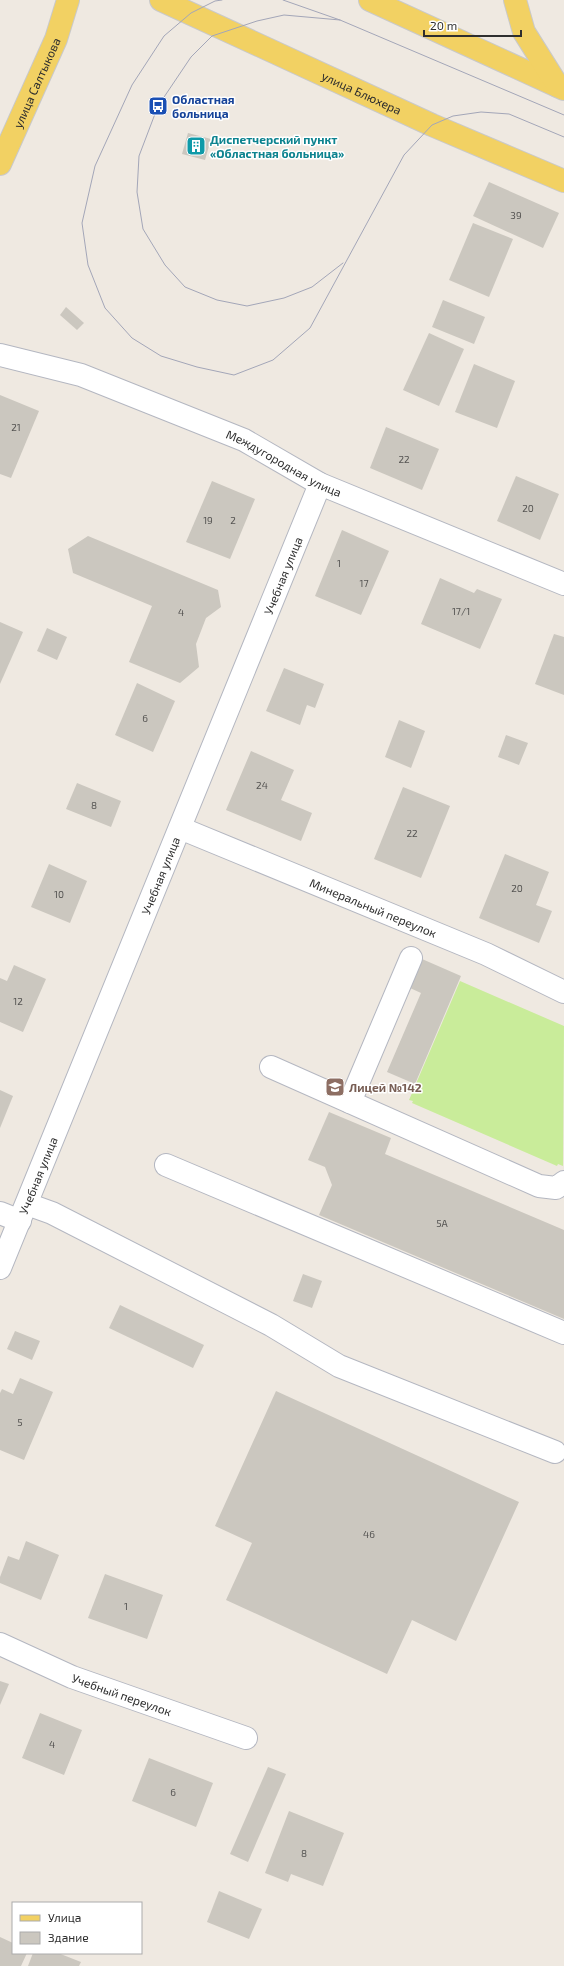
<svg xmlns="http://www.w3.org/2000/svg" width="564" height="1966" font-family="'Exo 2',sans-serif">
	<rect width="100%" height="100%" fill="#efe9e1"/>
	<path fill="#c9ec9a" d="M460,981l104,45 -1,140 -5,-2 -1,2 -145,-63 1,-2 -4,-1z"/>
	<g fill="#cbc7bf">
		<path d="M188,133l23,6 -6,21 -23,-6z"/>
		<path d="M489,182l70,31 -16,35 -70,-32z"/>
		<path d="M473,223l40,16 -24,58 -40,-17z"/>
		<path d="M443,300l42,17 -11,27 -42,-17z"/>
		<path d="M66,307l18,16 -7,7 -17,-15z"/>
		<path d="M429,333l35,16 -25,57 -36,-16z"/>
		<path d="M474,364l41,17 -18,47 -42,-16z"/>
		<path d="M0,395l39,16 -28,67 -11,-4z"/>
		<path d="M386,427l53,22 -17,41 -52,-22z"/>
		<path d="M516,476l43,18 -19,46 -43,-19z"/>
		<path d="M212,481l43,18 -25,60 -44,-17z"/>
		<path d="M342,530l47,21 -28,64 -46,-19z"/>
		<path d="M88,536l130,54 3,17 -15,11 -10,26 3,23 -19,16 -51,-21 23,-56 -79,-33 -5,-24z"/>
		<path d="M440,578l34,15 3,-4 25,10 -22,50 -59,-25z"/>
		<path d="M0,622l23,10 -23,52z"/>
		<path d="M47,628l20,9 -10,23 -20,-9z"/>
		<path d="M554,634l10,3v58l-29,-11z"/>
		<path d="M284,668l40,16 -9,24 -8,-3 -7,20 -34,-14z"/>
		<path d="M137,683l38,18 -22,51 -38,-17z"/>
		<path d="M399,720l26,11 -14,37 -26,-11z"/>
		<path d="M506,735l22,8 -9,22 -21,-8z"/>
		<path d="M251,751l43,19 -13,30 31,13 -11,28 -75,-31z"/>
		<path d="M77,783l44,18 -10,26 -45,-18z"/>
		<path d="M403,787l47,19 -29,72 -47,-19z"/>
		<path d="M505,854l44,18 -13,33 16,6 -13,32 -60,-25z"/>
		<path d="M49,864l38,17 -17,42 -39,-16z"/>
		<path d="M422,959l39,17 -46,108 -28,-12 34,-79 -11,-5z"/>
		<path d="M14,965l32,14 -23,53 -23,-10v-44l7,3z"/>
		<path d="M0,1090l13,6 -13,32z"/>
		<path d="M329,1112l62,26 -6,16 179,76v89l-245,-104 13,-30 -7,-18 -17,-7z"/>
		<path d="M303,1274l19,7 -10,27 -19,-7z"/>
		<path d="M120,1305l84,40 -11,23 -84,-40z"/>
		<path d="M15,1331l25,10 -8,19 -25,-11z"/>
		<path d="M20,1378l33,14 -29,68 -24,-10v-57l2,-4 11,5z"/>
		<path d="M276,1391l243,111 -63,139 -44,-21 -25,54 -161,-74 26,-57 -37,-17z"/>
		<path d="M26,1541l33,14 -18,45 -41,-17v-6l8,-21 11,4z"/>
		<path d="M105,1574l58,21 -16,44 -59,-21z"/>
		<path d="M0,1681l9,3 -9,21z"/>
		<path d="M40,1713l42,17 -18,45 -42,-17z"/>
		<path d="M149,1758l64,25 -17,44 -64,-26z"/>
		<path d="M268,1767l18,7 -38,88 -18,-8z"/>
		<path d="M289,1811l55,22 -21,53 -32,-12 -3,8 -23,-9z"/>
		<path d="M219,1891l43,18 -13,30 -42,-17z"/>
		<path d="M0,1937l13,6v10h14l-6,13h-21z"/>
		<path d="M33,1953h25l23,9 -2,4h-51z"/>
	</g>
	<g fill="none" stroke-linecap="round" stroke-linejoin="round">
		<g stroke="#b4b7c1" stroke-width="24">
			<g id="minor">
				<path id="s1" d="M0,355l81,20 163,65 76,44 244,100"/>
				<path id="s2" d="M180,828l306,126 78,38"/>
				<path d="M271,1067l268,119 17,2 8,-6"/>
				<path d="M350,1102l61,-144"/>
				<path d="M166,1165l398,168"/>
				<path d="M27,1204l25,9 219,112 68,41 216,86"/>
				<path d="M0,1213l20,8"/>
				<path id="s3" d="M0,1268l320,-784"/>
				<path id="s4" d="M0,1644l72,33 174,61"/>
			</g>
		</g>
		<g stroke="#c9c9c9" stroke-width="24">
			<g id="major">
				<path id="s5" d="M161,0l271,125 132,56"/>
				<path d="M370,0l194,89"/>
				<path d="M515,0l9,32 34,54"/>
				<path id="s6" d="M0,164l56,-125 12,-39"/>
			</g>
		</g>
		<use href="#minor" stroke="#fff" stroke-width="22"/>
		<use href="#major" stroke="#f2d163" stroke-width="22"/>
		<g stroke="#a3a6b8" stroke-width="1">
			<path d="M222,0l-7,1 -24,12 -27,23 -32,49 -37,81 -13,57 6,42 17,43 27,30 29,18 36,11 37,8 39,-15 37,-32 94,-173 28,-30 21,-9 28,-4 28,2 55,23"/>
			<path d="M283,0l57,20 224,95"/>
			<path d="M340,20l-56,-5 -27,6 -45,15 -21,21 -33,49 -19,50 -2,36 6,37 22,36 20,22 32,13 30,6 37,-8 28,-11 31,-24"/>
		</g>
	</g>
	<defs>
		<g id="bus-square" transform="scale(1)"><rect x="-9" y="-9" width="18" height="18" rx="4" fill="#1a4fb4" stroke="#fff"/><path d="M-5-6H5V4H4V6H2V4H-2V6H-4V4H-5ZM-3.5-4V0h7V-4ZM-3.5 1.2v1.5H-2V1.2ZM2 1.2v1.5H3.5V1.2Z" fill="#fff"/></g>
		<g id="building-square" transform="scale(1)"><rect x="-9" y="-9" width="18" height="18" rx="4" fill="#0f9aa8" stroke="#fff"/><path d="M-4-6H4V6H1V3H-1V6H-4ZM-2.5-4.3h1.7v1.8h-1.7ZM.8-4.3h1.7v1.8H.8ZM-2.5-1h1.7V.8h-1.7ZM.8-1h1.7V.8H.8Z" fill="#fff"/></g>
		<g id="school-square" transform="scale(1)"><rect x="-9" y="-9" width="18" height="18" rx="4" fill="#8d6e63" stroke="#fff"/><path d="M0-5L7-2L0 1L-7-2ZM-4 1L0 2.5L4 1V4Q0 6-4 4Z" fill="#fff"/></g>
	</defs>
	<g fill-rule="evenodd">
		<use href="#bus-square" x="158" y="106"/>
		<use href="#building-square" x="196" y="146"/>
		<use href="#school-square" x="335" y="1087"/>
	</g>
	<g text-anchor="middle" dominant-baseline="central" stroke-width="3" stroke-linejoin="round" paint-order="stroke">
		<g font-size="10" fill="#555452">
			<text x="516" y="215">39</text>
			<text x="16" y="427">21</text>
			<text x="404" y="459">22</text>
			<text x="528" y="508">20</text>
			<text x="208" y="520">19</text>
			<text x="233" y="520">2</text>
			<text x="339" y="563">1</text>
			<text x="364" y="583">17</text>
			<text x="461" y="611">17/1</text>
			<text x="181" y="612">4</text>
			<text x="145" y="718">6</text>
			<text x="262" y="785">24</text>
			<text x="94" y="805">8</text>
			<text x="412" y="833">22</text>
			<text x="517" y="888">20</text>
			<text x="59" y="894">10</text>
			<text x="18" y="1001">12</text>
			<text x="442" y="1223">5А</text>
			<text x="20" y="1422">5</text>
			<text x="369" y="1534">46</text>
			<text x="126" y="1606">1</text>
			<text x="52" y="1744">4</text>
			<text x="173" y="1792">6</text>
			<text x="304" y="1853">8</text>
		</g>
		<g font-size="12" fill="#2e2e2e" stroke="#fff">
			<text stroke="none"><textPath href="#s6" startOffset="89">улица Салтыкова</textPath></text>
			<text stroke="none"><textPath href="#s5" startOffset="221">улица Блюхера</textPath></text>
			<text stroke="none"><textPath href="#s1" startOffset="305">Междугородная улица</textPath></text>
			<text stroke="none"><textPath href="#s3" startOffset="748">Учебная улица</textPath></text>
			<text stroke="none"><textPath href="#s3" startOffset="424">Учебная улица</textPath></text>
			<text stroke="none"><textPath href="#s2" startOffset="209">Минеральный переулок</textPath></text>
			<text stroke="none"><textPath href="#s3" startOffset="100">Учебная улица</textPath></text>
			<text stroke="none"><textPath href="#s4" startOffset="132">Учебный переулок</textPath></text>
		</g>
		<g font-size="12" font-weight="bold" fill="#164399" stroke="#fff" text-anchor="start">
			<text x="172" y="99">Областная<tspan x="172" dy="14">больница</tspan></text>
		</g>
		<g font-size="12" font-weight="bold" fill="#0d838f" stroke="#fff" text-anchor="start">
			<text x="210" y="139">Диспетчерский пункт<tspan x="210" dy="14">«Областная больница»</tspan></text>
		</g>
		<g font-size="12" font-weight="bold" fill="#785e54" stroke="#fff" text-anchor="start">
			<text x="349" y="1087">Лицей №142</text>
		</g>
	</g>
	<rect x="12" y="1902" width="130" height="52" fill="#ffffff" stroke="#ababab"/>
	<rect x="20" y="1915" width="20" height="6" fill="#f2d163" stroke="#ababab"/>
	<text x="48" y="1922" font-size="12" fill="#2e2e2e">Улица</text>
	<rect x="20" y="1932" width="20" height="12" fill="#cbc7bf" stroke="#ababab"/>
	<text x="48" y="1942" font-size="12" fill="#2e2e2e">Здание</text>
	<path d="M424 30v6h97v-6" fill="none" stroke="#2e2e2e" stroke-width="2"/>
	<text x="430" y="30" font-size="12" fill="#2e2e2e" stroke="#ffffff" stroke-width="3" paint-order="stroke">20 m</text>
</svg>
